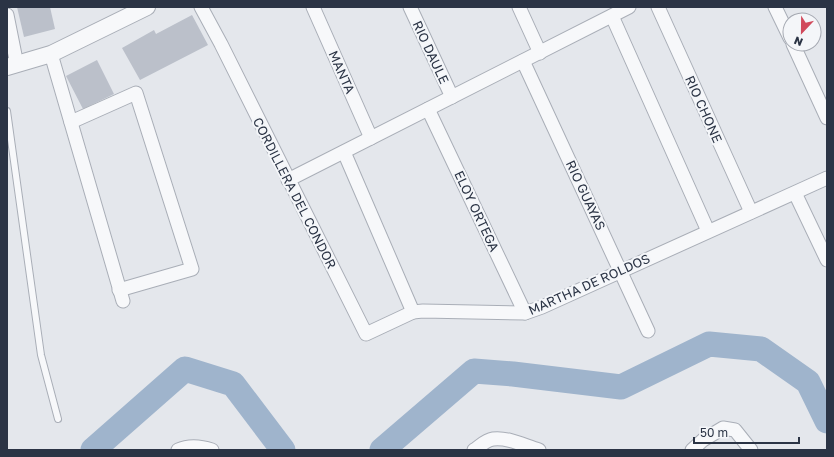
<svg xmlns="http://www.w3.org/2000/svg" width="834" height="457" font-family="'Golos Text',sans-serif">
	<rect width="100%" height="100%" fill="#e4e7ec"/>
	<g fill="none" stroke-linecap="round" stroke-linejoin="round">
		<g stroke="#9fb4cc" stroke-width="25">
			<path d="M93,450l92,-81 48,15 50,66"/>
			<path d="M382,450l92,-79 39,3 108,13 88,-43 52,5 47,33 19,39"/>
		</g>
	</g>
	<g fill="#bbc0ca">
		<path d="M17,7h33l5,22 -31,8z"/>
		<path d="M192,15l16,30 -68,35 -18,-32 32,-18 2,4z"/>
		<path d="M97,60l17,34 -31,15 -17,-33z"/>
	</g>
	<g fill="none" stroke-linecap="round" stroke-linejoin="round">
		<g stroke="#a9aeb7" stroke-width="8">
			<path id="service" d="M7,111l34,244 17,64"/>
		</g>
		<g stroke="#a9aeb7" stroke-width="15">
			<g id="minor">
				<path d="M201,7l20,37 145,290 47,-22"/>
				<path d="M313,7l58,131"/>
				<path d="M410,7l42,90"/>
				<path d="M519,7l21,46"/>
				<path d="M658,7l93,205"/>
				<path d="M775,7l15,31"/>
				<path d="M7,15l10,50"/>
				<path d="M612,16l96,215"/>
				<path d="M793,44l34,74"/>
				<path d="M51,54l72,247"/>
				<path d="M523,61l125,270"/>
				<path d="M428,109l97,204"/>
				<path d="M71,122l65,-29 56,176 -73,21"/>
				<path d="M344,152l69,160 10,-1 102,2 17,-6 285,-129"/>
				<path d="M288,180l341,-173"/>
				<path d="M795,193l32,67"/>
				<path d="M178,450c11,-5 22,-4 34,0"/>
				<path d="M474,450c6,-4 12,-10 19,-11 15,-2 32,7 46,11"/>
				<path d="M692,450l11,-10 20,-12 12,2 16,20"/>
			</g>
		</g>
		<g stroke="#a9aeb7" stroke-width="18">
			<path id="tertiary" d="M7,67l44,-13 96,-47"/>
		</g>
		<use href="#service" stroke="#f7f8fa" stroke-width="6"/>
		<use href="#minor" stroke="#f7f8fa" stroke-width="13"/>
		<use href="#tertiary" stroke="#f7f8fa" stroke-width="16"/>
	</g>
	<g text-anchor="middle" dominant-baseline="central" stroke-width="4" stroke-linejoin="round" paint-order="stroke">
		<g font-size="13" fill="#2b3445" stroke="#f4f6f9">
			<text transform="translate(431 52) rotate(65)">RIO DAULE</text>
			<text transform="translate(342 72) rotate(66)">MANTA</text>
			<text transform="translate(704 109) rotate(66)">RIO CHONE</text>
			<text transform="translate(295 193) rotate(63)">CORDILLERA DEL CONDOR</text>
			<text transform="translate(586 195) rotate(65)">RIO GUAYAS</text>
			<text transform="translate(477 211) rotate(65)">ELOY ORTEGA</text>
			<text transform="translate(589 284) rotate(-24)">MARTHA DE ROLDOS</text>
		</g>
	</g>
	<rect width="834" height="457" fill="none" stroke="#2b3445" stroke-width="16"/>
	<g transform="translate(802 32) rotate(202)"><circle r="19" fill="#f4f6f9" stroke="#a4a8b1"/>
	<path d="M0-3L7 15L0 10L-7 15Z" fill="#d1495b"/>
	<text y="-6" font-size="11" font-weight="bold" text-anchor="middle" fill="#2b3445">N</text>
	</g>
	<path d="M694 437v6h105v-6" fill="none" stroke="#2b3445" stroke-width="2"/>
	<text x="700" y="437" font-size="12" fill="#2b3445" stroke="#f4f6f9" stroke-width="3" paint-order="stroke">50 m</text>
</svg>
